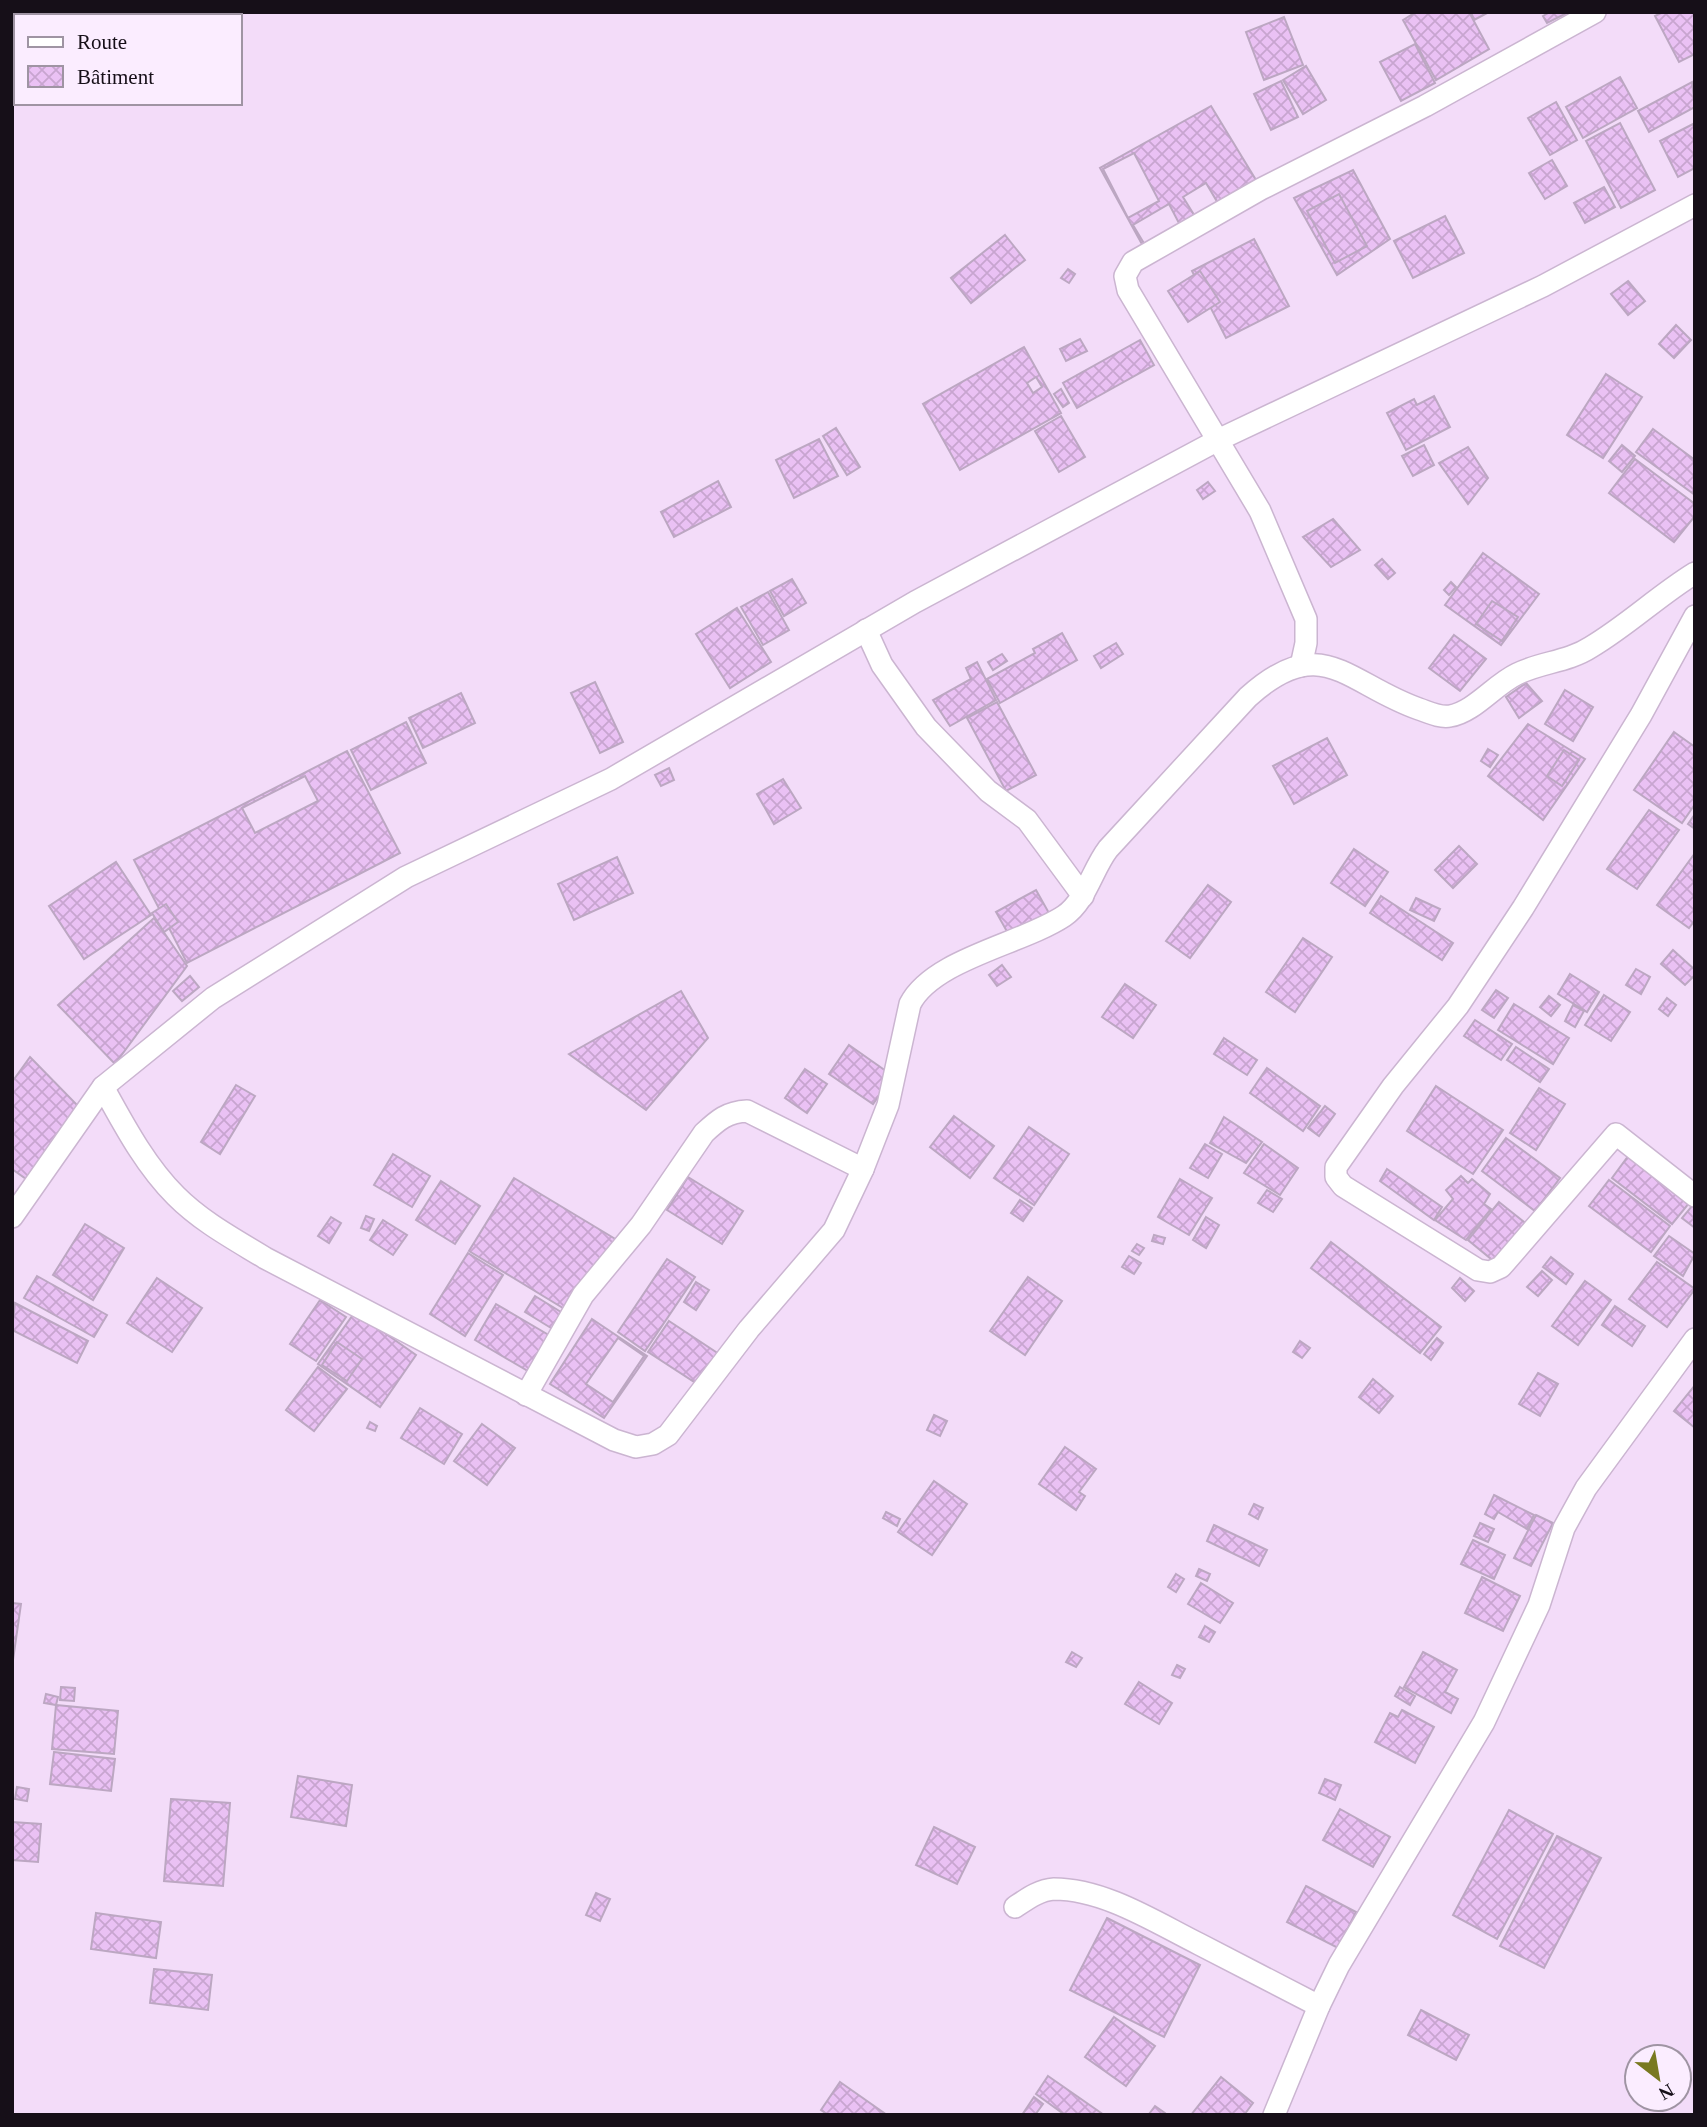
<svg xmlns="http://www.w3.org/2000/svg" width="1707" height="2127" font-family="'Times New Roman',serif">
	<defs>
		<pattern id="building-cross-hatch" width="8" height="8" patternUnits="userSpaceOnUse" patternTransform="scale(1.75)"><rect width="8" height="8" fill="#eac1f4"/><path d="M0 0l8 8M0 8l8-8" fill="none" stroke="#c8a5d0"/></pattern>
	</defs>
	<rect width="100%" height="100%" fill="#f3dcf9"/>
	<g fill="url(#building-cross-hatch)" stroke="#bca7c2" stroke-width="2" fill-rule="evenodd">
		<path d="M1416,12h53l20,37 -53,31 -33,-60z"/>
		<path d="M1471,12h18l-15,8z"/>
		<path d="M1550,12h16l1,1 -20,10 -4,-7z"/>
		<path d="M1663,12h32v42l-16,8 -24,-46z"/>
		<path d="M1284,17l19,48 -39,15 -18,-48z"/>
		<path d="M1415,44l20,39 -34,18 -21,-39z"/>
		<path d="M1306,66l20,34 -23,14 -20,-34z"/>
		<path d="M1620,77l17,31 -54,30 -17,-31z"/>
		<path d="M1281,81l17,36 -27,13 -17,-36z"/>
		<path d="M1692,82l3,25 -46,25 -11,-21z"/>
		<path d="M1556,102l21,38 -27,15 -22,-37z"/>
		<path d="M1211,106l48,79 -115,63 -44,-80zM1134,153l25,48 -31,17 -25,-49zM1206,183l13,22 -23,13 -13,-21zM1169,204l11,21 -35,20 -12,-20z"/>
		<path d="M1620,123l35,67 -34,18 -35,-67z"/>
		<path d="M1695,123v45l-17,9 -18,-36z"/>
		<path d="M1552,160l15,26 -22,13 -16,-26z"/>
		<path d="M1353,170l37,69 -53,36 -43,-77z"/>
		<path d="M1604,187l11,20 -30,16 -11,-20z"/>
		<path d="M1339,194l28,52 -32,17 -28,-52z"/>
		<path d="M1445,216l19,37 -51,25 -19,-37z"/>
		<path d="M1005,235l20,25 -54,43 -20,-25z"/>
		<path d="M1254,239l35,67 -63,32 -34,-67z"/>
		<path d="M1068,269l7,5 -6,9 -8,-5z"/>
		<path d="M1200,271l20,31 -32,20 -20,-31z"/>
		<path d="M1628,281l17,20 -17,14 -17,-21z"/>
		<path d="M1676,325l15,15 -17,18 -15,-14z"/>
		<path d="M1080,339l7,12 -21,10 -6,-12z"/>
		<path d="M1140,340l14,25 -77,43 -14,-25z"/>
		<path d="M1024,347l37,66 -101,57 -37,-66zM1036,377l6,10 -9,6 -6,-10z"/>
		<path d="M1606,374l36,23 -39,61 -36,-23z"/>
		<path d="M1061,389l8,14 -6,4 -9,-13z"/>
		<path d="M1434,396l16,31 -44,23 -19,-37 27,-14 3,6z"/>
		<path d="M1061,416l24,41 -26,15 -24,-41z"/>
		<path d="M836,428l24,39 -13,8 -24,-39z"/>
		<path d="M1653,429l42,31v35l-59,-43z"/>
		<path d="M819,439l19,37 -44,22 -18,-38z"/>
		<path d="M1424,445l10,20 -21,11 -11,-20z"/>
		<path d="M1622,445l13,11 -13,16 -13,-11z"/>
		<path d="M1468,447l20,31 -20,26 -29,-41z"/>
		<path d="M1635,459l60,45v12l-21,26 -65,-49z"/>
		<path d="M718,481l13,26 -57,30 -13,-25z"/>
		<path d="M1208,482l7,9 -12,8 -6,-9z"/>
		<path d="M1333,519l27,31 -29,17 -28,-30z"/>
		<path d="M1483,553l56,41 -38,51 -56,-40z"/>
		<path d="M1382,559l13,14 -7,6 -13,-14z"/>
		<path d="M792,579l14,24 -22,13 -14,-25z"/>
		<path d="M1451,582l5,5 -7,8 -5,-5z"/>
		<path d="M768,592l21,38 -26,15 -22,-38z"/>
		<path d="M1492,601l26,16 -16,24 -26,-17z"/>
		<path d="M737,608l34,54 -41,26 -34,-54z"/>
		<path d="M1062,633l15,27 -77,43 -13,-24 48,-26 -2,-4z"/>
		<path d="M1454,635l32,24 -26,32 -31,-23z"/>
		<path d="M1116,643l7,11 -22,14 -7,-12z"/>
		<path d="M1002,654l5,7 -14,9 -5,-8z"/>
		<path d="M977,662l19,38 -46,26 -17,-26 38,-21 -5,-11z"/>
		<path d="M595,682l28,60 -23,11 -29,-60z"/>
		<path d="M1526,683l16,18 -23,17 -13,-21z"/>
		<path d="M1565,690l28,17 -20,34 -28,-17z"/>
		<path d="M461,693l14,30 -52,25 -14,-30z"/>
		<path d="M997,702l39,73 -30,16 -39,-73z"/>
		<path d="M406,722l20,41 -55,27 -20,-40z"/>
		<path d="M1528,724l57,35 -42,61 -55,-44z"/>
		<path d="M1674,732l21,15v57l-13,19 -48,-33z"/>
		<path d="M1327,738l20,37 -53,29 -21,-38z"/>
		<path d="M1488,749l10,6 -8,12 -9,-6z"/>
		<path d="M1564,750l15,10 -17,26 -15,-10z"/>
		<path d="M347,751l53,102 -213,110 -53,-103zM305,776l13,25 -63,32 -13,-25z"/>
		<path d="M669,768l5,12 -13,6 -6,-11z"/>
		<path d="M783,779l18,29 -27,16 -17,-30z"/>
		<path d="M1649,810l30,20 -42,59 -30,-20z"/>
		<path d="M1695,814v15l-7,-5z"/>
		<path d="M1459,846l18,18 -24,24 -18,-18z"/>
		<path d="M1354,849l34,23 -23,34 -34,-23z"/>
		<path d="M1695,853v67l-6,8 -32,-23z"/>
		<path d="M617,857l16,36 -59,27 -16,-36z"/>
		<path d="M116,862l35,53 -67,44 -35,-53z"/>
		<path d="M1208,885l23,17 -41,56 -24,-17z"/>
		<path d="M1036,890l18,32 -40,22 -18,-32z"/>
		<path d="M1381,896l72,47 -11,17 -72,-47z"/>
		<path d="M1416,898l24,11 -6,12 -24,-11z"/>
		<path d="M166,904l12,18 -14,10 -12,-19z"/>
		<path d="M154,918l33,48 -72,98 -57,-59z"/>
		<path d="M1303,938l29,19 -37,55 -29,-20z"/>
		<path d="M1673,950l22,20v5l-10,10 -24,-21z"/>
		<path d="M1002,965l9,12 -14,9 -8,-11z"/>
		<path d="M1636,969l14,8 -9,17 -15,-9z"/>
		<path d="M1570,974l29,18 -12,20 -29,-18z"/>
		<path d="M190,976l9,11 -17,14 -9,-10z"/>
		<path d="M1125,984l31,21 -23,33 -31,-21z"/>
		<path d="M1496,990l12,8 -14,20 -12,-8z"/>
		<path d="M681,991l27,47 -62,72 -77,-56z"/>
		<path d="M1604,995l26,17 -19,29 -26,-16z"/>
		<path d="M1549,996l11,9 -9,11 -11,-9z"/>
		<path d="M1667,998l9,7 -8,11 -9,-7z"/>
		<path d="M1514,1004l55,34 -16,26 -55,-34z"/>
		<path d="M1573,1005l11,6 -9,16 -10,-6z"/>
		<path d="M1475,1020l37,24 -11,16 -37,-24z"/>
		<path d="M1224,1038l33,22 -10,15 -33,-21z"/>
		<path d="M849,1045l44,31 -20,28 -44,-30z"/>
		<path d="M1516,1047l33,22 -9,13 -33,-22z"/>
		<path d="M30,1057l51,52 -52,72 -17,-12v-87z"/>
		<path d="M1267,1068l53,38 -17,25 -53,-38z"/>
		<path d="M805,1069l22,15 -20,29 -22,-15z"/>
		<path d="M236,1085l19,11 -35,58 -19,-12z"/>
		<path d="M1436,1086l67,44 -30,44 -66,-43z"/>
		<path d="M1539,1088l26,16 -29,46 -26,-17z"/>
		<path d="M1325,1106l10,8 -16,22 -11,-8z"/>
		<path d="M954,1116l40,30 -24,32 -40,-31z"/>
		<path d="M1224,1117l38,25 -16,21 -36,-20z"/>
		<path d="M1029,1127l40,27 -35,51 -40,-27z"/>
		<path d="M1506,1138l54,40 -25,33 -53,-40z"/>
		<path d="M1205,1144l17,10 -14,24 -18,-10z"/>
		<path d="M1264,1144l34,24 -18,27 -36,-22z"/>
		<path d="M393,1154l37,22 -18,31 -38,-22z"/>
		<path d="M1629,1155l61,47 -18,22 -60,-46z"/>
		<path d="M1387,1169l55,38 -8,13 -54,-39z"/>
		<path d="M1461,1176l7,7 4,-4 18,15 -6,10 7,5 -25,31 -31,-20 18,-21 -7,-9z"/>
		<path d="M688,1177l55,34 -21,33 -55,-34z"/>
		<path d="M514,1178l108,65 -46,73 -107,-65z"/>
		<path d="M1180,1179l32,19 -23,37 -31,-18z"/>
		<path d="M1609,1180l61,46 -19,26 -62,-46z"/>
		<path d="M441,1181l39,25 -25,38 -39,-24z"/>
		<path d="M1267,1190l15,9 -9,13 -15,-9z"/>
		<path d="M1020,1200l12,8 -9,13 -12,-8z"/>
		<path d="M1499,1202l29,23 -32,38 -28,-23z"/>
		<path d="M1692,1206l3,2v20l-13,-10z"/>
		<path d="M366,1216l8,3 -5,12 -8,-3z"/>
		<path d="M331,1217l10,6 -12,20 -11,-7z"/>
		<path d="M1206,1217l13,8 -13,23 -13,-8z"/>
		<path d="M383,1220l24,15 -14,20 -23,-15z"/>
		<path d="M85,1224l39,24 -31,52 -40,-25z"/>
		<path d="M1154,1235l11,3 -2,6 -11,-3z"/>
		<path d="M1669,1236l26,18 -12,22 -29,-20z"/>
		<path d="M1331,1242l110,85 -21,26 -109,-85z"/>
		<path d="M1137,1244l7,4 -5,7 -7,-4z"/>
		<path d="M468,1253l35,22 -38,61 -35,-22z"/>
		<path d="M1129,1256l12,7 -7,11 -12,-7z"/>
		<path d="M1551,1257l22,17 -7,10 -23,-17z"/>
		<path d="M667,1259l28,18 -50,74 -27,-19z"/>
		<path d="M1657,1262l38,27 -28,38 -38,-28z"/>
		<path d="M1542,1271l10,9 -14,16 -11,-9z"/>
		<path d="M37,1276l70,39 -13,22 -70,-39z"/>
		<path d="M1028,1277l34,24 -37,54 -35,-24z"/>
		<path d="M157,1278l45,30 -30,44 -45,-29z"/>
		<path d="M1460,1278l14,13 -9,10 -13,-13z"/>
		<path d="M1585,1281l26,19 -33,45 -26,-19z"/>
		<path d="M696,1282l13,8 -13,20 -12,-8z"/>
		<path d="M535,1296l39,24 -10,16 -39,-24z"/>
		<path d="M320,1300l26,17 -30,44 -26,-17z"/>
		<path d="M15,1303l73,38 -11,22 -65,-33z"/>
		<path d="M496,1304l63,37 -21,36 -63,-37z"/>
		<path d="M1615,1306l30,20 -13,20 -30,-21z"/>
		<path d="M355,1312l61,43 -36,52 -62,-43z"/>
		<path d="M592,1319l55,37 -43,62 -54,-34zM618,1338l26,18 -31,46 -27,-18z"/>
		<path d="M669,1321l53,35 -20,31 -54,-35z"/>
		<path d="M1437,1338l6,5 -12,17 -7,-6z"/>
		<path d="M1300,1341l10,7 -8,10 -9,-6z"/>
		<path d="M337,1342l25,17 -15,22 -25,-16z"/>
		<path d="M318,1367l29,22 -33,42 -28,-21z"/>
		<path d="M1538,1373l20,11 -18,32 -21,-12z"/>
		<path d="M1373,1379l20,17 -14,17 -20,-16z"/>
		<path d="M1695,1385v43l-21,-17z"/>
		<path d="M420,1408l42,26 -18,30 -43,-26z"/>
		<path d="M934,1415l13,6 -7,15 -13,-6z"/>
		<path d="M370,1422l7,4 -2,5 -8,-3z"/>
		<path d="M482,1424l33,24 -28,37 -33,-24z"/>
		<path d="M1065,1447l31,22 -17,23 6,4 -9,14 -37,-26z"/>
		<path d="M934,1481l33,23 -35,51 -34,-23z"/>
		<path d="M1494,1495l40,20 -7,14 -29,-17 -4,7 -9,-5z"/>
		<path d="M1254,1504l9,4 -5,11 -9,-5z"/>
		<path d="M886,1512l14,7 -3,7 -14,-8z"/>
		<path d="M1536,1515l17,8 -22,43 -17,-8z"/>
		<path d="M1480,1523l14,6 -6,13 -14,-6z"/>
		<path d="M1214,1525l53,25 -8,16 -52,-25z"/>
		<path d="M1473,1540l32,15 -11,24 -33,-15z"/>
		<path d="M1199,1569l11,5 -3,7 -11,-5z"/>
		<path d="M1176,1574l8,5 -8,13 -8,-5z"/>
		<path d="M1482,1577l38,19 -17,35 -38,-18z"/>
		<path d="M1201,1583l32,20 -13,20 -32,-19z"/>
		<path d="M12,1603l9,1 -9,63z"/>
		<path d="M1205,1626l10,6 -6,10 -10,-5z"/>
		<path d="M1072,1652l10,6 -6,9 -10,-5z"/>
		<path d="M1423,1652l34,18 -12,22 13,7 -7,14 -47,-26z"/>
		<path d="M1177,1665l8,4 -5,9 -8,-3z"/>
		<path d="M1139,1682l33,21 -13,21 -34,-20z"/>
		<path d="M61,1687l14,1 -1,13 -14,-1z"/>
		<path d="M1400,1687l15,9 -5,9 -15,-9z"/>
		<path d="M46,1694l12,3 -2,8 -12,-2z"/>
		<path d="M56,1705l62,6 -4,43 -62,-5z"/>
		<path d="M1402,1710l32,17 -19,36 -40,-21 15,-29 8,4z"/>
		<path d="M54,1752l61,7 -4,32 -61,-7z"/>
		<path d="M298,1776l54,9 -6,41 -55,-9z"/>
		<path d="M1325,1779l16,6 -6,15 -16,-7z"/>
		<path d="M17,1787l12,2 -2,12 -12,-2z"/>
		<path d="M171,1799l59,4 -7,83 -59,-5z"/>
		<path d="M1340,1809l50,28 -17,30 -50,-27z"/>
		<path d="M1509,1810l44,24 -56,105 -44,-24z"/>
		<path d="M12,1822l29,2 -3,38 -26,-2z"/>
		<path d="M934,1827l41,20 -18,37 -41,-19z"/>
		<path d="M1557,1836l44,22 -57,110 -44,-22z"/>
		<path d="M1306,1886l50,26 -18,36 -51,-26z"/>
		<path d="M596,1893l14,6 -10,22 -14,-6z"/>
		<path d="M96,1913l65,9 -5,36 -65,-9z"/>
		<path d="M1107,1918l93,47 -36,72 -94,-47z"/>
		<path d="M154,1969l58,6 -4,35 -58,-7z"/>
		<path d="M1421,2010l48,25 -13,25 -48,-25z"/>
		<path d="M1114,2017l41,29 -29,40 -41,-29z"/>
		<path d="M1048,2076l56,39h-39l-29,-21z"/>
		<path d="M1221,2077l32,26 -9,12h-53z"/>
		<path d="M840,2082l47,33h-59l-7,-5z"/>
		<path d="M1034,2097l9,7 -8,11h-13z"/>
		<path d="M1155,2106l10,7 -1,2 -15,-1z"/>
	</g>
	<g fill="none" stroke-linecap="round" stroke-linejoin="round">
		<g stroke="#cbb5d1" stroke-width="24">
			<g id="street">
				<path d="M1695,616l-54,99 -118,193 -65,98 -65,80 -57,81v10l7,9 135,84 12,2 11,-5 115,-133 79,62"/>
				<path d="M866,630l16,35 44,62 62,64 39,29 56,76"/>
				<path d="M1301,666l5,-23v-24l-46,-108 -132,-221 -3,-14 8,-14 128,-73 164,-83 170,-94"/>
				<path d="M103,1087c21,38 42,78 73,109 26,26 58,43 89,62l349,182 22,7 17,-3 15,-9 81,-106 85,-99 29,-61 25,-64 22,-101c23,-45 112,-60 154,-88 22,-15 28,-46 44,-67l140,-152c74,-67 99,-13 171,12 9,3 21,9 31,7 24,-4 44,-31 67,-42 24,-12 51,-12 74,-27 37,-22 68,-52 104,-74"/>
				<path d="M12,1217l91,-130 110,-89 193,-121 205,-98 304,-177 305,-163 323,-153 152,-81"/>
				<path d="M526,1395l57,-100 58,-70 63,-92c14,-13 23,-21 43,-22l116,58"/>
				<path d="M1015,1907c12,-8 24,-17 39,-18 50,0 101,33 145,55 40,21 80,41 120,62"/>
				<path d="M1274,2115l45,-109 20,-41 145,-243 55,-117 25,-77 22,-40 109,-149"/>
			</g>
		</g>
		<use href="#street" stroke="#fff" stroke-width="21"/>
	</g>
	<rect width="1707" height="2127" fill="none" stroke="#160f18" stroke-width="28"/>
	<rect x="14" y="14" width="228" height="91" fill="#fbedff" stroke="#9f94a3" stroke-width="2"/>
	<rect x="28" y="37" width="35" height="10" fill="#ffffff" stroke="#9f94a3" stroke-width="2"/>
	<text x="77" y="49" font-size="21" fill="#160f18">Route</text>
	<rect x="28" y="66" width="35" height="21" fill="url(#building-cross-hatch)" stroke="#9f94a3" stroke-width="2"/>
	<text x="77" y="84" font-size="21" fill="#160f18">Bâtiment</text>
	<g transform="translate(1658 2078) rotate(149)"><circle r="33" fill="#fbedff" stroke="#9f94a3" stroke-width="2"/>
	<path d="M0-5L12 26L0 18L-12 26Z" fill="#797920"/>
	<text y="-10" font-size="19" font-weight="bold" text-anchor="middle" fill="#160f18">N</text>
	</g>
</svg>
